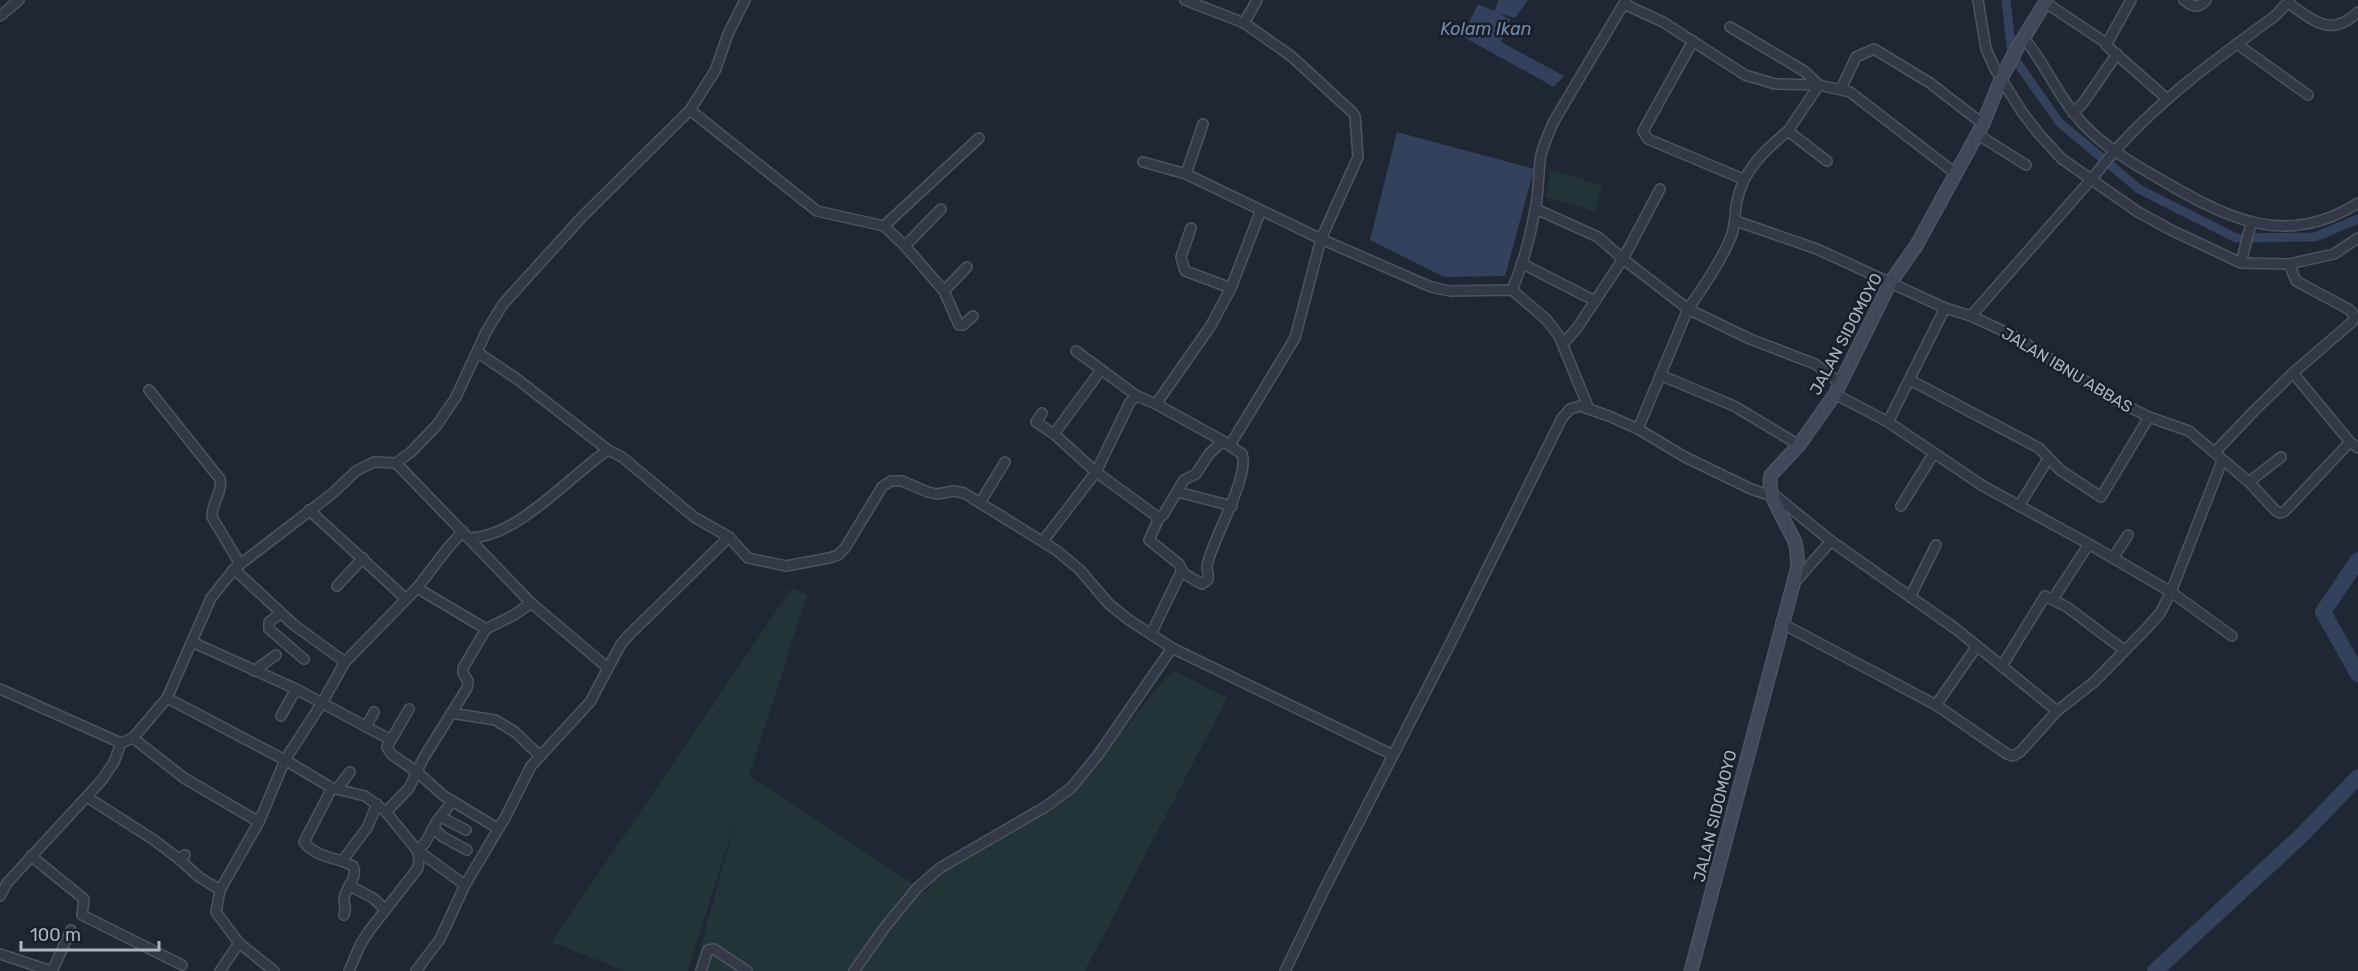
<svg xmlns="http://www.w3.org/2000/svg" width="2358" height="971" font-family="Rubik,sans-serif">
	<rect width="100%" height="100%" fill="#1f2735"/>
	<g fill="#223437">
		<path d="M1550,170l52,15 -7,26 -49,-13z"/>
		<path d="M792,588l15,7 -58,181 176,116 15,-19 122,-70 111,-133 54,28 -142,273h-391l45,-163 -51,163h-63l-73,-29z"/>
	</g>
	<g fill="#33415d">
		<path d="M1499,0h29l-13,18 -17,-5 13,7 -10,22 63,34 -10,11 -92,-51 16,-32 16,7z"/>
		<path d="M1397,132l137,37 -29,107 -61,1 -74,-37z"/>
	</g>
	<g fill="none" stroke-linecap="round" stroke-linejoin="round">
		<path stroke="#33415d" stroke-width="9" d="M2006,0l6,55 47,67 80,67 97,49 79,-1 43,-18"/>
		<g stroke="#33415d" stroke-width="16">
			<path d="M2358,560l-35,52 35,62"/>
			<path d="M2155,971l146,-135 57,-59"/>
		</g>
		<g stroke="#4d5461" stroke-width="12">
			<g id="street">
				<path d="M1185,0l59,23"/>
				<path d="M1978,0l8,49 9,20 27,43 17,22 23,25 76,53 33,18 70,33 48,1 45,-10 24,-16"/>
				<path d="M2131,0l-25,45 60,53"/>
				<path d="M2184,0c8,7 14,9 22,0"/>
				<path d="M2046,3l60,40"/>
				<path d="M2288,3c26,18 43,35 70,9"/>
				<path d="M1624,4l39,18 82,53 30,9 44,1 31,7 105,81"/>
				<path d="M0,16l19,-16"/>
				<path d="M1730,27l74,44 15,14 -31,46 39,30"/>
				<path d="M2024,38c22,27 36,62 60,87 21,22 48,38 74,53 67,39 126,72 200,25"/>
				<path d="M1693,41l-50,90 5,8 95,40"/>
				<path d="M2237,44l71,51"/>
				<path d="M1841,89l15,-32 18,-8 56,34 53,41"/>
				<path d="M690,110l127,101 67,15 21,20 39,45 15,34h4l10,-9"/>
				<path d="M2073,113l10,-10 34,-49"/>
				<path d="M1977,134l49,31"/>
				<path d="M1143,162l43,12 135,65 110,48 19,4 62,-1 35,30 12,16 30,73"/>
				<path d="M1186,174l17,-50"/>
				<path d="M1536,209l62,28 25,22 37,-70"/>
				<path d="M1736,221l81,28 128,59 26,8 43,20 105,66 30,15 40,14 60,51 26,28 5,3 5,-2 65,-69 8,6"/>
				<path d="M884,226l95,-88"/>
				<path d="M1191,228l-10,29 4,14 46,17"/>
				<path d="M905,246l36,-37"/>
				<path d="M2241,263l10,-40"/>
				<path d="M1523,264l72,37"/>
				<path d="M1512,290c11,-26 18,-51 23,-80 4,-18 3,-37 6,-55 3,-12 8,-23 13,-34l72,-121"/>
				<path d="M944,291l23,-24"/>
				<path d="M1971,316l124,-141c49,-64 115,-112 180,-159l15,-16"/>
				<path d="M1563,344l14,-16 46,-69 65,50c16,-23 32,-46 43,-72 5,-13 3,-24 6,-36 6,-31 28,-51 51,-70"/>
				<path d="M1076,351l61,45 19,8 67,37 19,13c8,24 -31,87 -35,112 0,6 2,8 1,14l-6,4 -21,-12"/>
				<path d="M477,352l40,27 91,71 14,7 72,60 35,20 19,21 38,8 43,-8 9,-3 7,-7 37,-61 9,-6h11l26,11 9,2 17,-3 10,2 92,57 24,20 29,34 20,16 43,28 221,107"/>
				<path d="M2293,373l57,69"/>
				<path d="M1660,375l74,31 65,39"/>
				<path d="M1910,380l129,68 21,22 41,27 48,-80"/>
				<path d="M149,390l71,89c3,13 -9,25 -8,38l28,47"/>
				<path d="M1835,394l53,28 95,64 106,58 82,48 61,44"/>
				<path d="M1156,404l54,-77 21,-39 30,-78"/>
				<path d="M1042,413l-6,9 18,12 42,38 63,46 4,-3 21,-35 12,-6 13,-20 14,-13"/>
				<path d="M1888,422l57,-114"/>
				<path d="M1638,429l50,-120 62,30 65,25 25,19"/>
				<path d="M1054,434l47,-64"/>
				<path d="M1230,445l65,-107 26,-99 37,-82 -3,-41 -3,-4 -61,-56 -47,-33 13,-23"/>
				<path d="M2215,452l39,-41 39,-38 59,-51 3,-5 -5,-7 -54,-29 -7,-17"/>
				<path d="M396,463l135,140"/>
				<path d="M2249,482l32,-25"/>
				<path d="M1178,492l54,14"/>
				<path d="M980,503l25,-41"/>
				<path d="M1901,506l33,-53"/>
				<path d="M2019,506l29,-47"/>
				<path d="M309,510l96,88"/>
				<path d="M470,538c47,-1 100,-62 138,-88"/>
				<path d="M1043,541l53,-69 34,-70 7,-6"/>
				<path d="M2113,558l15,-23"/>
				<path d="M234,569l60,56 51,37"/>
				<path d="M1795,582l36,-41"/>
				<path d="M337,586l26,-28"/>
				<path d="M417,588l69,41 28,-14 17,-12 77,65"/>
				<path d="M1910,597l26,-52"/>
				<path d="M2053,599l36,-55"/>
				<path d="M281,613l-12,9v7l35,30"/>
				<path d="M1781,623l155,82 71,49 6,2 7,-4 37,-41 37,-29 53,-54 13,-15 11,-21 51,-131"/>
				<path d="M1151,634l31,-64 -3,-6 -30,-24 10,-22"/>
				<path d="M192,642l104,47 93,50"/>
				<path d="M2002,666l43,-70 22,11 57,43"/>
				<path d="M254,671l22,-16"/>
				<path d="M0,689l121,54 12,-5 34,-40 44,-100 23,-29 99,-76 23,-22 18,-9 22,1 15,-11 26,-27 19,-28 30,-65 17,-28 79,-87 108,-107 25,-39 13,-37 17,-34"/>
				<path d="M167,698l118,62 37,-57 23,-41 72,-74 30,-39 16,-18"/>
				<path d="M1936,705l41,-59"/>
				<path d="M409,709l-22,38 4,7 26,18 27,24 53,32"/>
				<path d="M451,713l44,7 20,12 24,23"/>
				<path d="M281,716l15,-27"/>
				<path d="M366,727l8,-15"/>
				<path d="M133,738l51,40 75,44"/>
				<path d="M332,788l-28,54c7,11 26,16 38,19l25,-33 10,-24"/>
				<path d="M337,789l13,-17"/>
				<path d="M87,797l67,43 25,19"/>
				<path d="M386,812l23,-24 14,-29 44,-71 1,-7 -5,-8v-5l23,-39"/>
				<path d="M441,817l25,13"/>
				<path d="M433,828l10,9 24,13"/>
				<path d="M185,855l-6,4 20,18 21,13"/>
				<path d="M31,856l53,43 -2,16 100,50"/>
				<path d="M342,861l11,5c6,13 -9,21 -9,34 0,7 3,8 0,15"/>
				<path d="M350,886l23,12 12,11"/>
				<path d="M0,896l7,-13 95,-103 12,-18 7,-19"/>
				<path d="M0,954l51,17"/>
				<path d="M52,971l19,-41"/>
				<path d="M220,971l19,-28"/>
				<path d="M274,971l-35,-28 -23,-31 4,-22 39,-68 26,-62 47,28 33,8 21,16 31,38 48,35"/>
				<path d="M349,971l11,-26 9,-14 49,-63 1,-10 -2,-8 8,-7 12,-22 15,-19"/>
				<path d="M416,971l24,-32 25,-54 41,-69 25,-50 59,-64 31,-58 8,-9 100,-98"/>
				<path d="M701,971l7,-21 6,-1 33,22"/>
				<path d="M854,971l31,-44 32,-39 23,-20 105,-61 26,-19 27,-33 74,-107"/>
				<path d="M1285,971l38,-79 126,-246 113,-228 8,-9 10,-3 29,10 29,13 47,28 66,32 27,9 53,43 125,88 101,82"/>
			</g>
		</g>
		<g stroke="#4d5461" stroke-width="15">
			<path id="secondary" d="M1691,971l107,-405c-1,-8 -1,-17 -3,-24 -8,-19 -30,-48 -24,-67l28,-30 36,-51 55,-111 26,-37 67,-122 18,-45 16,-31 30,-48"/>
		</g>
		<use href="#street" stroke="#333946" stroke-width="9"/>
		<use href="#secondary" stroke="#414859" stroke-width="12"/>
	</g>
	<g text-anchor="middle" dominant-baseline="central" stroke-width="5" stroke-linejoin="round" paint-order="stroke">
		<g font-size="16" fill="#adb4c3" stroke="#181e2a">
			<text transform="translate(1846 334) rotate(-62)">JALAN SIDOMOYO</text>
			<text transform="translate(2067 370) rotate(31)">JALAN IBNU ABBAS</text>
			<text transform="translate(1715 816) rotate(-76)">JALAN SIDOMOYO</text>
		</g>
		<g font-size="18" font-style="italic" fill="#7588ab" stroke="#181e2a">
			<text x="1486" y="29">Kolam Ikan</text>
		</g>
	</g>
	<path d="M21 941v9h138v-9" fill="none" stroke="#adb4c3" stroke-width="3"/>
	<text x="30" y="941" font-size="18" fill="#adb4c3" stroke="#181e2a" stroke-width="4.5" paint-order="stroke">100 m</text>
</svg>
